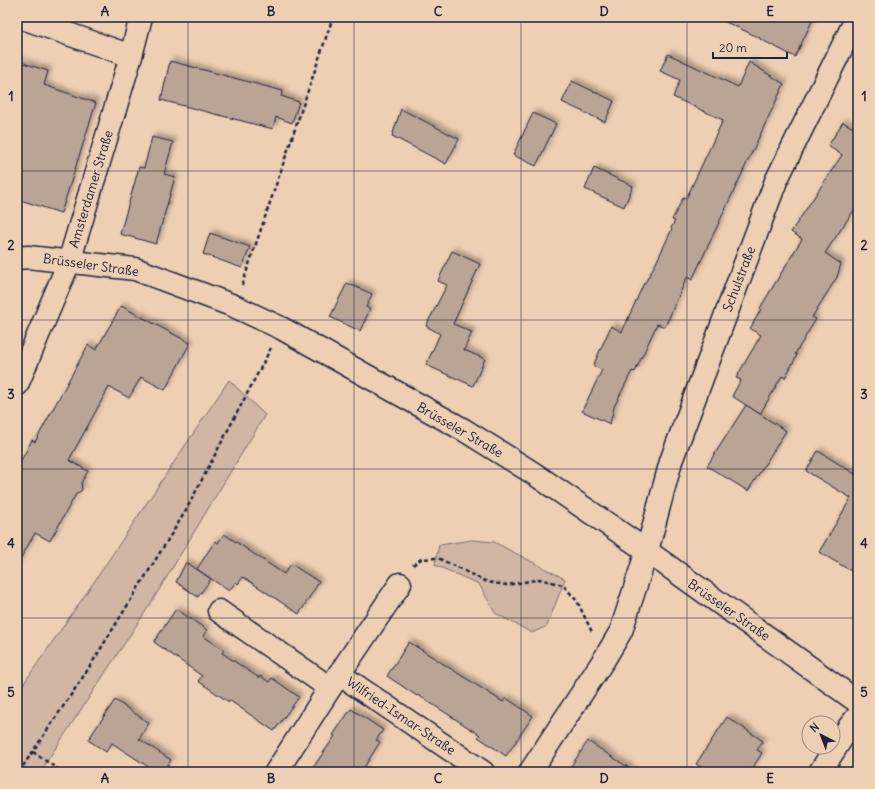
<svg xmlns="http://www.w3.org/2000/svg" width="875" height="789" font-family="Delius,sans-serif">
	<defs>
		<filter id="shadow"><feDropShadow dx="3.5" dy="-3.5" stdDeviation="2" flood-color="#0004"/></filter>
	</defs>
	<rect width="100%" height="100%" fill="#edcfb4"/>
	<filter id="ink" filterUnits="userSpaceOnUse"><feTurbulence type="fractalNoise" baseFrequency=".025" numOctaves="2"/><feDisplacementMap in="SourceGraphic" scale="8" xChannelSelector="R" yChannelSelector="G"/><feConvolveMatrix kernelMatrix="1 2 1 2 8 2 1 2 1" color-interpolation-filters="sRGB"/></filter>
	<g filter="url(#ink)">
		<g fill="#d0b6a3" stroke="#796c6f">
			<path d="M229,380l36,35 -114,188 -111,169h-23v-79l77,-111z"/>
			<path d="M472,540l22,2 71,37 -18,47 -15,7 -37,-20 -16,-29 -44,-19 4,-20z"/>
		</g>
		<g fill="#baa496" stroke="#22223b" filter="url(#shadow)">
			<path d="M715,17h99l-19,40 -35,-18v-1z"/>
			<path d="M668,54l70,33 11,-25 35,22 -92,196 -5,-3 -22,50 -8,-3 -22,48 -3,-1 -18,36 -4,17 -28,-13 20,-41 -9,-4 18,-40 11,6 22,-49h1l11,-20 16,-34 -1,-1 4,-7 -3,-1 11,-22 3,1 37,-79 -50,-23 7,-17 -20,-9z"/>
			<path d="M17,61l31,10 -4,14 52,18 -35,110 -44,-14z"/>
			<path d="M170,61l113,30 -2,5 18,6 -7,21 -16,-6 -3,12 -112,-29z"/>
			<path d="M572,81l42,20 -9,21 -43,-20z"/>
			<path d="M401,109l58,30 -13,25 -54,-28z"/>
			<path d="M533,113l23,11 -20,42 -23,-11z"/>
			<path d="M843,122l15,9v73l-33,49 16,11 -4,13 -25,40 4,2 -21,35 2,1 -12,23 -3,-2 -22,38 -28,-18 9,-16 -5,-2 25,-43 -11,-6 11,-20 -1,-1 42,-69 -11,-7 51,-77 -14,-9z"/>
			<path d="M152,137l21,5 -9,32 11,3 -19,67 -36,-10 19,-67 5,1z"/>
			<path d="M594,168l39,18 -9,21 -39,-18z"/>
			<path d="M210,233l40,14 -8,21 -39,-14z"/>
			<path d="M452,251l28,13 -27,60 19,8 -8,18 21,9 -12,27 -47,-21 14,-31 -14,-8 21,-41 -9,-4z"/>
			<path d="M347,283l25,11 -6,13 4,2 -10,22 -30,-14z"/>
			<path d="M121,306l69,37 -25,47 -24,-13 -12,21 -20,-11 -40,73 19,11 -7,12 1,7 -6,4 -26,47 -15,-8 -18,32v-97l15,-28 3,2 53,-97 8,5z"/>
			<path d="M746,405l40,26 -38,60 -41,-25z"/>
			<path d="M818,451l40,25v99l-39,-23 32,-54 -45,-27z"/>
			<path d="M224,534l60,40 7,-10 28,18 -20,32 -56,-37 -5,7 -2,-2 -7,9 -32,-22 18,-28 3,2z"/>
			<path d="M186,562l25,17 -13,18 -22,-15z"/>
			<path d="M176,609l31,21 -4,6 21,14 -2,3 37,25 1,-2 9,6 3,-4 27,19 -25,34 -45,-31v2l-31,-21 4,-5 -48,-34z"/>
			<path d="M409,642l94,60 3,-4 27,18 -27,40 -28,-19 2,-2 -62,-40 -1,1 -30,-20z"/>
			<path d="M115,700l34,23 -10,16 32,21 -8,12h-7l-44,-29 -6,9 -18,-12z"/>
			<path d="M351,709l32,21 -7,10 4,2 -19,30h-51l25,-36 -2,-1z"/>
			<path d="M727,717l36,24 -6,9 5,3 -12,19h-42l-12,-8z"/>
			<path d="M588,741l47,31h-68z"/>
		</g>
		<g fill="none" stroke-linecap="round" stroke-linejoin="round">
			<g stroke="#22223b" stroke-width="25">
				<g id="minor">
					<path d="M20,17l111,39"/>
					<path d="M17,258l11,-1 107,12 99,37 47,22 183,102 69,43 114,78 211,151"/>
					<path d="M17,385l52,-123 62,-206 10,-39"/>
					<path d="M219,611l111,77"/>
					<path d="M339,674l144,98"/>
					<path d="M276,772l54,-84 70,-104"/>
					<path d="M530,772l75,-114 16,-27 26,-80 24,-90 105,-280 81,-164"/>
					<path d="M820,772l29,-45 9,-11"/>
				</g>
			</g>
			<g stroke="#22223b" stroke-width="2.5" stroke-dasharray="4 3" stroke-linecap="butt">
				<path d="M242,285l91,-268"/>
				<path d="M413,565l8,-6 17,-1 49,24 20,3 33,-6 23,6 14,16 15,31"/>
				<path d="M33,752l29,20"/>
				<path d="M19,772l68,-101 98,-159 86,-164"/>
				<path d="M855,772l3,-4"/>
			</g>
			<use href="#minor" stroke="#edcfb4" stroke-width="22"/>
		</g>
	</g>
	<path fill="none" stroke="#22223b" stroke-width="1" stroke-opacity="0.55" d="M188,17v755M354,17v755M521,17v755M687,17v755M17,171h841M17,320h841M17,469h841M17,618h841"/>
	<g text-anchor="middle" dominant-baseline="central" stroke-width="3" stroke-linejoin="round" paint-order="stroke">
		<g font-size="13" fill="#22223b" stroke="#edcfb4">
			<text transform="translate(91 189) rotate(-73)">Amsterdamer Straße</text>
			<text transform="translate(91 265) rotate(8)">Brüsseler Straße</text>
			<text transform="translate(739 279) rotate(-69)">Schulstraße</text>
			<text transform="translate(460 430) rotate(30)">Brüsseler Straße</text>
			<text transform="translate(729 610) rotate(35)">Brüsseler Straße</text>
			<text transform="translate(401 716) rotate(34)">Wilfried-Ismar-Straße</text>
		</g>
	</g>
	<rect width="875" height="789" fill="none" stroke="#edcfb4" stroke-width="44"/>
	<g transform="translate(821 735) rotate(318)"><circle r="19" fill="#edcfb4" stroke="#9c8a84"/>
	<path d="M0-3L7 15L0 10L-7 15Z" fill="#22223b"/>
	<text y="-6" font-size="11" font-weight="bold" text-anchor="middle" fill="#22223b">N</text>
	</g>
	<path d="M713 52v6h74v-6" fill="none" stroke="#22223b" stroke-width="2"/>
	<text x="719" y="52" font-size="12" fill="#22223b" stroke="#edcfb4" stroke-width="3" paint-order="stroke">20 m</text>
	<rect x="22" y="22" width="831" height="745" fill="none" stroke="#22223b" stroke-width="1.5"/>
	<g font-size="13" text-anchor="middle" font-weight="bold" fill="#22223b">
		<text x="105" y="16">A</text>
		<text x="271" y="16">B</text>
		<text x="438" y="16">C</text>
		<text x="604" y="16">D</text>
		<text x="770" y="16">E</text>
		<text x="11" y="101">1</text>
		<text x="864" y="101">1</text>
		<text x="11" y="250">2</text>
		<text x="864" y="250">2</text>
		<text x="11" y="399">3</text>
		<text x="864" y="399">3</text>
		<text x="11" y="548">4</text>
		<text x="864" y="548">4</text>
		<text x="11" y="697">5</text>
		<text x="864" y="697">5</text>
		<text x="105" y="783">A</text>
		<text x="271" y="783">B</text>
		<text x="438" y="783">C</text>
		<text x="604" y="783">D</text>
		<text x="770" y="783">E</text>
	</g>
</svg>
